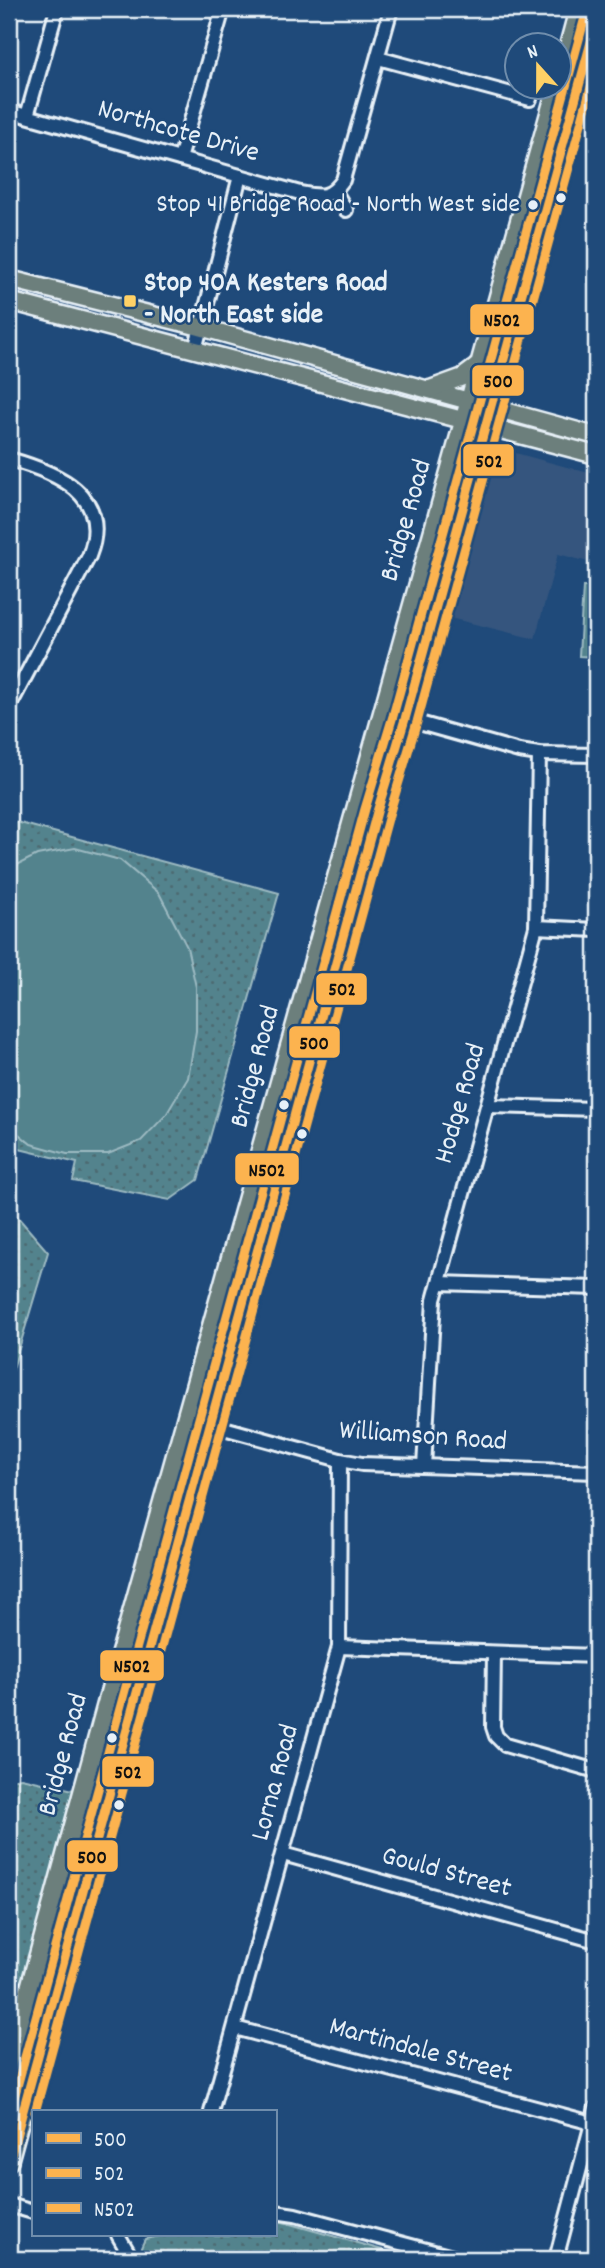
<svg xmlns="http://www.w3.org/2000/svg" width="605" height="2268" font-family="Dekko,sans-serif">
	<defs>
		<pattern id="park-dots" width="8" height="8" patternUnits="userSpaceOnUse" patternTransform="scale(1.75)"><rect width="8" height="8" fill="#52838d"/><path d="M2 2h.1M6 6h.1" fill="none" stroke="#4d6b72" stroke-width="1.8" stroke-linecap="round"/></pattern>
	</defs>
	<rect width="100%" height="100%" fill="#1f4a7a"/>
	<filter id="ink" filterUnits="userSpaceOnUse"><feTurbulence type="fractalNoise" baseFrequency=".0143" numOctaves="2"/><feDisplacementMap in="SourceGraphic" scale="14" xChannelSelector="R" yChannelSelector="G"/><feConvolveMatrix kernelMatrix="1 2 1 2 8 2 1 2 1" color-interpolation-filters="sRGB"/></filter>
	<g filter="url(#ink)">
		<path fill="#34557e" d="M501,449l95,26v89l-38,-10 -23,85 -85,-21 42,-164 2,-4z"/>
		<g fill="url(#park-dots)" stroke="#9dbac2" stroke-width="2">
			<path d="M9,820l270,73 -81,287 -28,20 -97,-19 4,-18 -66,-16 -2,8z"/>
			<path d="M9,1207l39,45 -39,130z"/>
			<path d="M21,1778l61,14 -73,273v-285z"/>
			<path d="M275,2221l8,1 131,37h-269l-5,-9 5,-11 20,-4h110z"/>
		</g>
		<g fill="#52838d" stroke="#9dbac2" stroke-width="2">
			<path d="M583,587h13v70l-17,-1z"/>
			<path d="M75,848l45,12 39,33 28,54 9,40v44l-8,47 -22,37 -25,26 -33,13h-41l-36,-10 -22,-18v-257l28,-14z"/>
		</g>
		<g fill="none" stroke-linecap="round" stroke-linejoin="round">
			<g stroke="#e8f1f8" stroke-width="18">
				<g id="minor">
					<path d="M378,58l152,41"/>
					<path d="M9,111l291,82c21,4 30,6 43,-13l48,-171"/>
					<path d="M27,116l30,-107"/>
					<path d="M180,159l43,-150"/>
					<path d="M335,192l11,18"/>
					<path d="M195,350l45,-174"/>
					<path d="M9,459c47,13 104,36 80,97l-80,151"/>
					<path d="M405,719l114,32 20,3 57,1"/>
					<path d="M536,927l60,3"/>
					<path d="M488,1106l108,3"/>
					<path d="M439,1283l157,5"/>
					<path d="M209,1424l131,36 22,4 234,8"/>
					<path d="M424,1466l10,-166 102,-373 3,-173"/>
					<path d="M339,1647l257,9"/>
					<path d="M494,1653l-1,74 3,9 9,9 91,26"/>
					<path d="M283,1854l313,87"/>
					<path d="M235,2028l357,95"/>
					<path d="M211,2112l128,-465 1,-187"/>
					<path d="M9,2205l24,7"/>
					<path d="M275,2212l20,3 165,44"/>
					<path d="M118,2235l14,24"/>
					<path d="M556,2259l40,-151"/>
				</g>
			</g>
			<g stroke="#e8f1f8" stroke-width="21">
				<g id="major">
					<path d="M560,76l18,-67"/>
					<path d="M9,279l191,48 396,109"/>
					<path d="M9,301l587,154"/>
					<path d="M430,389l33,-12 16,-12"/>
					<path d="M9,2062l105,-388 442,-1586"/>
					<path d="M9,2162l368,-1350 28,-93 191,-695"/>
				</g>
			</g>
			<use href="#minor" stroke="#1f4a7a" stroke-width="12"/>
			<use href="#major" stroke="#6c7f7c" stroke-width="16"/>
			<g stroke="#1f4a7a" stroke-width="14">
				<path id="bus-1" d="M9,2162l368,-1350 28,-93 191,-695"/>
			</g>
			<g stroke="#1f4a7a" stroke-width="14">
				<path id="bus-2" d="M35,2112l354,-1297 28,-93 179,-653"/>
			</g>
			<g stroke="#1f4a7a" stroke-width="14">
				<path id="bus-3" d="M9,2116l356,-1307 28,-93 191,-695"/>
			</g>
			<use href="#bus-1" stroke="#fcb34f" stroke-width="9"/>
			<use href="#bus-2" stroke="#fcb34f" stroke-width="9"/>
			<use href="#bus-3" stroke="#fcb34f" stroke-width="9"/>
		</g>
	</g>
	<g fill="#e8f1f8" stroke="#1f4a7a" stroke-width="2.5">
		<circle cx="561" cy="198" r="6"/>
		<circle cx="533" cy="205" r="6"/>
		<circle cx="284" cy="1105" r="6"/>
		<circle cx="302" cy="1134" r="6"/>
		<circle cx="112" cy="1738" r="6"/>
		<circle cx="119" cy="1805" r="6"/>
	</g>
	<rect fill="#ffd166" stroke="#1f4a7a" stroke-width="2.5" x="123" y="294" width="14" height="14" rx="3.5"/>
	<g text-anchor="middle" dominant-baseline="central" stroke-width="5" stroke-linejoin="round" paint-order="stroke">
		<g font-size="26" fill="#e8f1f8" stroke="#1f4a7a" text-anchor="end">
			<text x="520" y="205">Stop 41 Bridge Road - North West side</text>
		</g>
		<g font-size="28" fill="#e8f1f8" stroke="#1f4a7a">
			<text transform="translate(178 133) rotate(16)">Northcote Drive</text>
			<text transform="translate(408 521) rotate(-74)">Bridge Road</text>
			<text transform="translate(257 1067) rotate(-75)">Bridge Road</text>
			<text transform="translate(462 1104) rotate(-74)">Hodge Road</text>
			<text transform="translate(423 1438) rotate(4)">Williamson Road</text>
			<text transform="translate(65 1755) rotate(-75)">Bridge Road</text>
			<text transform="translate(277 1783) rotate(-75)">Lorna Road</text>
			<text transform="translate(446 1874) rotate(15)">Gould Street</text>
			<text transform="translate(420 2052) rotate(15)">Martindale Street</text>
		</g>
		<g font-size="28" font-weight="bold" fill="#e8f1f8" stroke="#1f4a7a" text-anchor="start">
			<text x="144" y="285">Stop 40A Kesters Road<tspan x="144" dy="32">- North East side</tspan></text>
		</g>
	</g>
	<g stroke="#1f4a7a" stroke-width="2.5">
		<rect x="469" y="303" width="66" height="33" rx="7" fill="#fcb34f"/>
		<rect x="471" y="364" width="54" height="33" rx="7" fill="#fcb34f"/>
		<rect x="462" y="443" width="53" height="34" rx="7" fill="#fcb34f"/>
		<rect x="315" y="972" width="53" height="34" rx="7" fill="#fcb34f"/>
		<rect x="288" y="1025" width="53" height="34" rx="7" fill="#fcb34f"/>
		<rect x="234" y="1152" width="66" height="34" rx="7" fill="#fcb34f"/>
		<rect x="99" y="1649" width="66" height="33" rx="7" fill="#fcb34f"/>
		<rect x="101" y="1755" width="54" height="33" rx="7" fill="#fcb34f"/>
		<rect x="66" y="1839" width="53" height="34" rx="7" fill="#fcb34f"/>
	</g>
	<g font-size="19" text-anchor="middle" font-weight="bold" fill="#111">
		<text x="502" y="326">N502</text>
		<text x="498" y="387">500</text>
		<text x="489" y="467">502</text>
		<text x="342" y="995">502</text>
		<text x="314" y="1049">500</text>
		<text x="267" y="1176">N502</text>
		<text x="132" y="1672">N502</text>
		<text x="128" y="1778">502</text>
		<text x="92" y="1863">500</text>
	</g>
	<rect width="605" height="2268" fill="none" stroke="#1f4a7a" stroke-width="35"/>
	<rect x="18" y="18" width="570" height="2233" fill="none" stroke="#e8f1f8" stroke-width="2.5" filter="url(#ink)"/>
	<rect x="32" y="2110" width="245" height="126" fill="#1f4a7a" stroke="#6f8dac" stroke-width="2"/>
	<rect x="46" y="2133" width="35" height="10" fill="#fcb34f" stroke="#6f8dac" stroke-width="2"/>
	<text x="94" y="2146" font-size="21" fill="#e8f1f8">500</text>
	<rect x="46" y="2168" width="35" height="10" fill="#fcb34f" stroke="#6f8dac" stroke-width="2"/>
	<text x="94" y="2180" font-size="21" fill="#e8f1f8">502</text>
	<rect x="46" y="2203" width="35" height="10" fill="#fcb34f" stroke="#6f8dac" stroke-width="2"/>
	<text x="94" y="2216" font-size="21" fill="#e8f1f8">N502</text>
	<g transform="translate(538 66) rotate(339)"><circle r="33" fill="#1f4a7a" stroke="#6f8dac" stroke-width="2"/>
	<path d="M0-5L12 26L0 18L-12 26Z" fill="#ffd166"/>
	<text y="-10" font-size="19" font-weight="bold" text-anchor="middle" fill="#e8f1f8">N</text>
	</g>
</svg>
